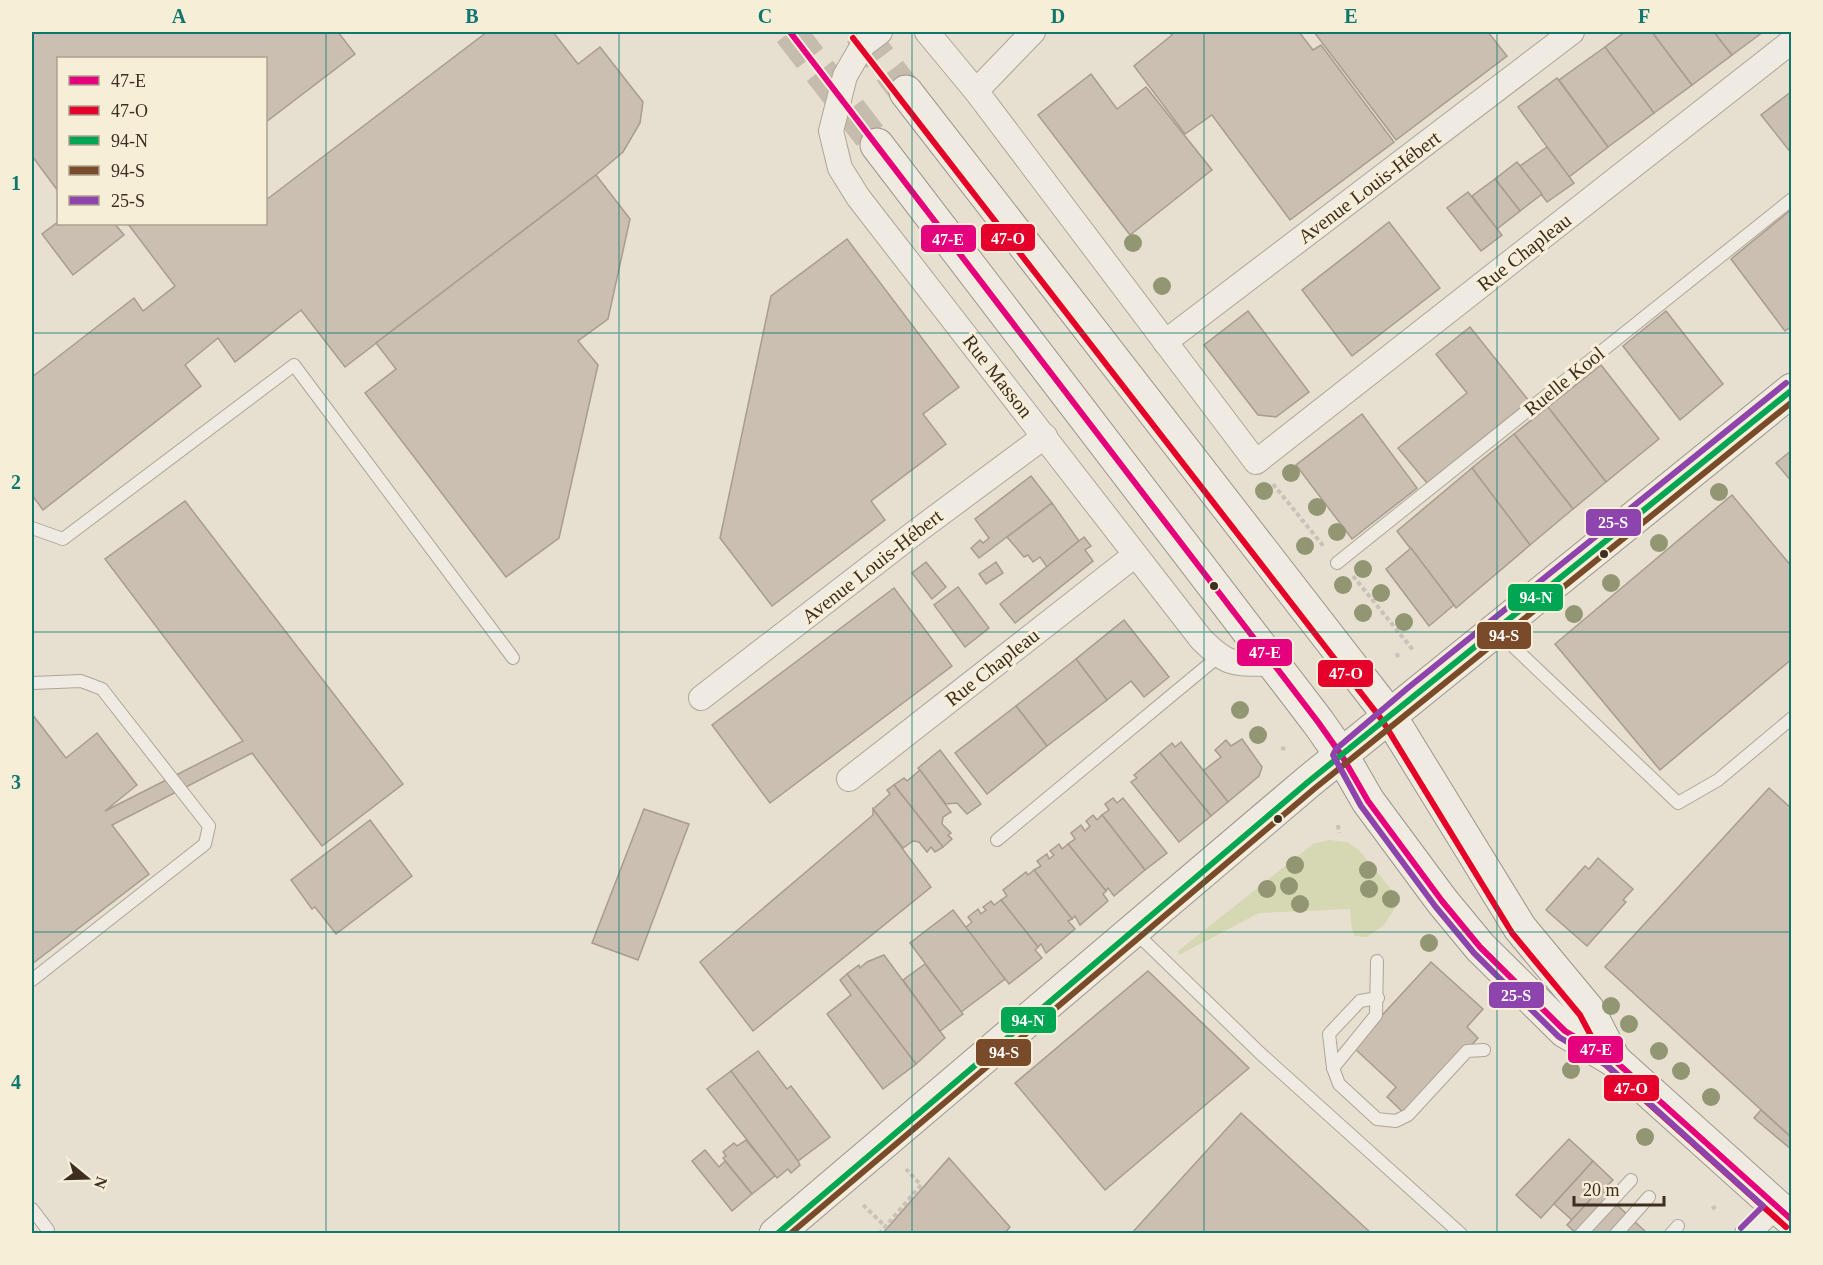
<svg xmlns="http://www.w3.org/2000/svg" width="1823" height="1265" font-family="Georgia,serif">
	<rect width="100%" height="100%" fill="#e7e0d1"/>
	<path fill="#d6d7b3" d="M1329,840l18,2 12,8 41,50 -16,25 -17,12 -12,-1 -3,-7 -2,-20 -91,4 -80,42 -1,-4 135,-107z"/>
	<g fill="#cbbfb2" stroke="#a89c90" stroke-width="1.5">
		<path d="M32,32h306l17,22 -89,68v-64h-208v133l-26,-35z"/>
		<path d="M487,32h66l25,32 22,-17 43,55 -3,21 -17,29 -27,23 -251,192 -44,-57 -66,52 -17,-24 -33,27 16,21 -158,124 -11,-15v-118l102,-79 9,13 32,-25 -47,-62h138v-24z"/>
		<path d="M1169,32h130l14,18 8,-5 73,97 -104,78 -78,-105 -27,19 -51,-68 38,-31z"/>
		<path d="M1314,32h174l19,24 -111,84z"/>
		<path d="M1625,32h27l40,53 -38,28 -49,-66z"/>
		<path d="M1652,32h62l18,23 -40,30z"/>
		<path d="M1714,32h49l-31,23z"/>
		<path d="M1605,47l49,66 -46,34 -49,-67z"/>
		<path d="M1091,74l26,35 29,-22 66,83 -82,65 -92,-120z"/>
		<path d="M1557,78l51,69 -39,30 -51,-70z"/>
		<path d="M1792,91v63l-31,-39z"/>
		<path d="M1547,147l27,36 -27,19 -27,-36z"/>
		<path d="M1517,162l25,32 -22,17 -25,-32z"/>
		<path d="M596,175l34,44 -22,100 -30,22 20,24 -39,173 -53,39 -141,-184 31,-24 -20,-26z"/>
		<path d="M1495,179l25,32 -23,18 -25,-33z"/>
		<path d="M1468,192l34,43 -21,16 -34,-43z"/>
		<path d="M1792,209v117l-7,5 -54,-72z"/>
		<path d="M58,222v2h57l9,11 -51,40 -31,-41z"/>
		<path d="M1389,222l51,66 -88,68 -50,-66z"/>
		<path d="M847,239l112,148 -36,27 23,30 -75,57 14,19 -113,86 -52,-68 51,-242z"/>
		<path d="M1248,311l61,81 -33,25 -18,-2 -54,-70z"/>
		<path d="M1666,311l57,73 -43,36 -57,-74z"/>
		<path d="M1470,327l59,74 -102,82 -29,-35 69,-55 -31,-39z"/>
		<path d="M1601,365l58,74 -53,43 -58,-75z"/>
		<path d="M1548,407l58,75 -33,27 -59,-75z"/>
		<path d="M1362,414l55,74 -65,51 -56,-74z"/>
		<path d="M1514,434l59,75 -43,36 -58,-77z"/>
		<path d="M1792,450v32l-16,-19z"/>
		<path d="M1472,468l58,77 -74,63 -59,-77z"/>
		<path d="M1031,476l21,27 -73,55 -8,-10 9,-8 3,3 6,-5 -14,-19z"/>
		<path d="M1732,495l60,72v92l-132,111 -105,-126z"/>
		<path d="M185,501l218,283 -81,62 -70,-93 -140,72 37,49 -117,90v-250l34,44 31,-25 40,52 -32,26 138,-70 -138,-182z"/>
		<path d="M1052,503l27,38 -32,26 -7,-10 -7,5 -5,-7 -4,2 -17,-20z"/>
		<path d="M1084,537l7,9 -6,4 8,11 -78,62 -15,-19z"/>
		<path d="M1411,548l43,57 -25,21 -43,-57z"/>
		<path d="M926,562l20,25 -14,12 -20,-26z"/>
		<path d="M996,562l7,11 -17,11 -7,-10z"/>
		<path d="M958,587l31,41 -24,19 -31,-42z"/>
		<path d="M894,588l58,78 -182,137 -58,-78z"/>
		<path d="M1124,620l45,57 -25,20 -13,-16 -24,19 -31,-41z"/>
		<path d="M1076,659l31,41 -60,46 -31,-40z"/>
		<path d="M1016,706l31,40 -60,48 -32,-41z"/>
		<path d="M1242,739l20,28 -3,9 -31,26 -25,-31 18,-14 -6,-7 11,-10 5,6z"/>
		<path d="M1181,742l47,60 -17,14 -51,-63 12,-10 3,4z"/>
		<path d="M940,750l41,54 -14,10 -10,-11 -11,1 -28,-36z"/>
		<path d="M1160,753l51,63 -32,26 -48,-60 6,-4 -3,-3z"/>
		<path d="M920,770l31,42 -8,5 -1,7 9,9 -3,2 4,4 -9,8 -49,-62 10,-7 3,3z"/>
		<path d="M894,785l49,62 -8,5 -4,-5 -4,5 -8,-10 -6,-1 -10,7 -30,-39 17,-15 -3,-4z"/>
		<path d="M1769,788l23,21v329l-187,-171z"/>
		<path d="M1113,798l4,5 6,-5 44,55 -22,17 -43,-55 7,-5 -4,-6z"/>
		<path d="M644,809l45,15 -51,136 -46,-17z"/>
		<path d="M873,809l58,78 -178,144 -53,-69 173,-147z"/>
		<path d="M1093,815l4,5 5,-5 43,55 -31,26 -6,-8 -2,3 -38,-47 7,-5 -4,-6 10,-8 4,6 5,-5 -4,-5z"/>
		<path d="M370,820l42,56 -76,58 -21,-27 -3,2 -21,-29z"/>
		<path d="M1059,844l3,5 6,-5 38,47 -3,3 5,7 -28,24 -5,-9 -3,3 -38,-49 7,-4 -4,-5 10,-7 2,5 5,-4 -4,-4z"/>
		<path d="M1598,858l35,31 -10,11 3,2 -39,44 -41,-36 39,-44 4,3z"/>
		<path d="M1034,870l38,49 -4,2 7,8 -29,24 -5,-9 -3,3 -37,-47 6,-4 -4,-6 23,-18 2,3z"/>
		<path d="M1001,900l37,47 -3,3 7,8 -33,26 -44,-56 7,-6 -4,-5 10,-8 3,5 5,-4 -3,-3 8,-6 3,4z"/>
		<path d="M953,910l52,69 -44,33 -51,-69z"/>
		<path d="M884,955l61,83 -29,26 -69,-90 12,-9 1,3 7,-6z"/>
		<path d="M1431,962l52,47 -16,18 11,11 -71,78 -20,-19 9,-10 -43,-40z"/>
		<path d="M925,964l38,50 -23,17 -37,-51z"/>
		<path d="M1148,971l101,97 -144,122 -90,-107z"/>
		<path d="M847,974l69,90 -33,25 -56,-75 24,-19 -11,-15z"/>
		<path d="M758,1051l29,38 4,-3 39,51 -32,24 -67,-90z"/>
		<path d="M731,1071l67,90 2,4 -9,8 -3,-4 -11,9 -70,-89z"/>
		<path d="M1761,1110l31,28v12l-38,-32z"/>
		<path d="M1241,1113l131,121h-241z"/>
		<path d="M1569,1139l24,22 -52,57 -25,-23z"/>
		<path d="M746,1140l29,36 -23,18 -29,-36 3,-2 -3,-4 11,-9 3,3z"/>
		<path d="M705,1150l14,17 6,-6 27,33 -20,17 -40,-50z"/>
		<path d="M949,1158l61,69 -6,7h-122z"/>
		<path d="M1593,1161l20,19 -11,11 -2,-2 -28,31 -18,-16z"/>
		<path d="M1600,1189l48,45h-71l-10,-9z"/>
	</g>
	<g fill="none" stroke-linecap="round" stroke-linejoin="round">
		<g stroke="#c5bcae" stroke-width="33" stroke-dasharray="33 16" stroke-linecap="butt">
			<path d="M790,32l87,113"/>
			<path d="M860,32l46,60"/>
		</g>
		<g stroke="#ada599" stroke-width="14">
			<g id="lane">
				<path d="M32,528l31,11 231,-174 219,293"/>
				<path d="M1337,563l455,-364"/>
				<path d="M1497,631l181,172 40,-23 74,-62"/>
				<path d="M32,683l49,-2 21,8 107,137 -4,18 -173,136"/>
				<path d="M997,840l222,-184"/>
				<path d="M1134,931l127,123 200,180"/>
				<path d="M1377,961l-1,54 -43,53 6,16 38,35 19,2 12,-6 59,-64 17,-1"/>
				<path d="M1333,1068l-4,-34 31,-33 18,-3"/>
				<path d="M32,1209l16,21"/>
				<path d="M1581,1234l50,-54"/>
				<path d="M1616,1234l33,-37"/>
				<path d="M1671,1234l7,-8"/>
			</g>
		</g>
		<g stroke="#ada599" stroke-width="26">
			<g id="street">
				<path d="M880,32l-17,13 -18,31 -14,55 9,37 18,29 343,442c29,29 33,24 73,25"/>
				<path d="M927,32l49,59 280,371 536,-421"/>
				<path d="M976,91l57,-59"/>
				<path d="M1165,342l407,-310"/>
				<path d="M701,698l216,-167 128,-95"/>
				<path d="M849,779l286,-224"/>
				<path d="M1747,1234l29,-28"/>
			</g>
		</g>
		<g stroke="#9c958a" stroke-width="35">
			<g id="secondary">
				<path d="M906,92l483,623 131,213 68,82 26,50"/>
				<path d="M877,145l441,577 24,34 26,45 74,100 38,46 85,84 49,29 178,160"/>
				<path d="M776,1234l532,-452 484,-392"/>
			</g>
		</g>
		<g stroke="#c8c2b9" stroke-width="4" stroke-dasharray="4.5 3" stroke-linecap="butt">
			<path d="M1273,484l52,64"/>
			<path d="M1353,576l60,74"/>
			<path d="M1397,653l1,5"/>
			<path d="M1281,748l5,1"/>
			<path d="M1338,825l1,8"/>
			<path d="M863,1205l24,23"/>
			<path d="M1712,1209l4,-3"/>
			<path d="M879,1234l42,-49 -15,-16"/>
		</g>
		<use href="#lane" stroke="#efebe3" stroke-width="12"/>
		<use href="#street" stroke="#efebe3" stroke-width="24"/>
		<use href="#secondary" stroke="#efebe3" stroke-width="33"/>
		<g stroke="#f7eed8" stroke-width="10">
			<path id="bus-1" d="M790,32l528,690 24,34 26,45 74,100 38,46 85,84 49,29 178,160"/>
		</g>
		<g stroke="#f7eed8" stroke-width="10">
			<path id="bus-2" d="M853,38l529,682 130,213 68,82 27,51 179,161"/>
		</g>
		<g stroke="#f7eed8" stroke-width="10">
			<path id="bus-3" d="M777,1234l531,-452 484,-392"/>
		</g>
		<g stroke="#f7eed8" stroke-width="10">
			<path id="bus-4" d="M790,1234l524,-445 478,-387"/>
		</g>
		<g stroke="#f7eed8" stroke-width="10">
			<path id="bus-5" d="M1741,1228l22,-22 -154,-139 -50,-30 -85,-84 -39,-47 -74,-100 -28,-51 3,-6 73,-62 377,-304"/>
		</g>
		<use href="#bus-1" stroke="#e5007d" stroke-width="6"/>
		<use href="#bus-2" stroke="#e4002b" stroke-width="6"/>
		<use href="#bus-3" stroke="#00a651" stroke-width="6"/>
		<use href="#bus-4" stroke="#7a4b2a" stroke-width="6"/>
		<use href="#bus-5" stroke="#8e44ad" stroke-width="6"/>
	</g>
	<g fill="#929673">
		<circle cx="1133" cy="243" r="9"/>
		<circle cx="1162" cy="286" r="9"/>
		<circle cx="1291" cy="473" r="9"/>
		<circle cx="1264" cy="491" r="9"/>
		<circle cx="1719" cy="492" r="9"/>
		<circle cx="1317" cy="507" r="9"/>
		<circle cx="1337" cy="532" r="9"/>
		<circle cx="1659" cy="543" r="9"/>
		<circle cx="1305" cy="546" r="9"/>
		<circle cx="1363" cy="569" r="9"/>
		<circle cx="1611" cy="583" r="9"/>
		<circle cx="1343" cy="585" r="9"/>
		<circle cx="1381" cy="593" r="9"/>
		<circle cx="1363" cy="613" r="9"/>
		<circle cx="1574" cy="614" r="9"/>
		<circle cx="1404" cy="622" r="9"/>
		<circle cx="1240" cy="710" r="9"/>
		<circle cx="1258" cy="735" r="9"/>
		<circle cx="1295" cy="865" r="9"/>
		<circle cx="1368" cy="870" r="9"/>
		<circle cx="1289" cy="886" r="9"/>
		<circle cx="1267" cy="889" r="9"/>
		<circle cx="1369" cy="889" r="9"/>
		<circle cx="1391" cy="899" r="9"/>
		<circle cx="1300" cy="904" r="9"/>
		<circle cx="1429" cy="943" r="9"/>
		<circle cx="1611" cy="1006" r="9"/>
		<circle cx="1629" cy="1024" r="9"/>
		<circle cx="1659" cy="1051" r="9"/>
		<circle cx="1571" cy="1070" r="9"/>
		<circle cx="1681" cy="1071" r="9"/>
		<circle cx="1711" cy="1097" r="9"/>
		<circle cx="1645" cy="1137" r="9"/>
	</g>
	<path fill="none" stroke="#0f766e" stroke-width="1.5" stroke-opacity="0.55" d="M326,32v1202M619,32v1202M912,32v1202M1204,32v1202M1497,32v1202M32,333h1760M32,632h1760M32,932h1760"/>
	<g fill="#3d2e20" stroke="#f7eed8" stroke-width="2">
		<circle cx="1604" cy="554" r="5"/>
		<circle cx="1214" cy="586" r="5"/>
		<circle cx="1278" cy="819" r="5"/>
	</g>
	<g text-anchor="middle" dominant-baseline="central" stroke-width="6" stroke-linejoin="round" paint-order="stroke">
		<g font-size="20" fill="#3d2e20" stroke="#f7eed8">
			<text transform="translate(1369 187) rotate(-37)">Avenue Louis-Hébert</text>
			<text transform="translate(1524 252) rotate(-38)">Rue Chapleau</text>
			<text transform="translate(998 376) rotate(52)">Rue Masson</text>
			<text transform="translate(1564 381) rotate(-39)">Ruelle Kool</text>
			<text transform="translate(872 566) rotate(-38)">Avenue Louis-Hébert</text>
			<text transform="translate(992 667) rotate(-38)">Rue Chapleau</text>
		</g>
	</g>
	<g stroke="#f7eed8" stroke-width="2">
		<rect x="980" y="223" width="56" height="29" rx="6" fill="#e4002b"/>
		<rect x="920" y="224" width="57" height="29" rx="6" fill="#e5007d"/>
		<rect x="1585" y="508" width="57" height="29" rx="6" fill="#8e44ad"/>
		<rect x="1507" y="583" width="57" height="29" rx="6" fill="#00a651"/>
		<rect x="1476" y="621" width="56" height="29" rx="6" fill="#7a4b2a"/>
		<rect x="1236" y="638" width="57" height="29" rx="6" fill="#e5007d"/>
		<rect x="1317" y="659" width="57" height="29" rx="6" fill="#e4002b"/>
		<rect x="1488" y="981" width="57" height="28" rx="6" fill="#8e44ad"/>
		<rect x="1000" y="1006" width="57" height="28" rx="6" fill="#00a651"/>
		<rect x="1567" y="1035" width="57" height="29" rx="6" fill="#e5007d"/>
		<rect x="975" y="1038" width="57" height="29" rx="6" fill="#7a4b2a"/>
		<rect x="1603" y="1074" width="57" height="28" rx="6" fill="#e4002b"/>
	</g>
	<g font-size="16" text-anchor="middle" font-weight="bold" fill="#fff">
		<text x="1008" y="244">47-O</text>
		<text x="948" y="245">47-E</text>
		<text x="1613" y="528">25-S</text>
		<text x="1536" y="603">94-N</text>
		<text x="1504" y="641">94-S</text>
		<text x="1265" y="658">47-E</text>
		<text x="1346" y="679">47-O</text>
		<text x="1516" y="1001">25-S</text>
		<text x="1028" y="1026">94-N</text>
		<text x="1596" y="1055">47-E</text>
		<text x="1004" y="1058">94-S</text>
		<text x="1631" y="1094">47-O</text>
	</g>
	<rect width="1823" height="1265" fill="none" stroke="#f7eed8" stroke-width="66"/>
	<rect x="57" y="57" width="210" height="168" fill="#f7eed8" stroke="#ada18e" stroke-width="1.5"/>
	<rect x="69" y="76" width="30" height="9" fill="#e5007d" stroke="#ada18e" stroke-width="1.5"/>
	<text x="111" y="87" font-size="18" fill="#3d2e20">47-E</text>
	<rect x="69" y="106" width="30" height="9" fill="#e4002b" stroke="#ada18e" stroke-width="1.5"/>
	<text x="111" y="117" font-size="18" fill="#3d2e20">47-O</text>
	<rect x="69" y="136" width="30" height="9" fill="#00a651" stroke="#ada18e" stroke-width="1.5"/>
	<text x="111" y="147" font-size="18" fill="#3d2e20">94-N</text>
	<rect x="69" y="166" width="30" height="9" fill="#7a4b2a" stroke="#ada18e" stroke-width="1.5"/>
	<text x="111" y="177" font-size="18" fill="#3d2e20">94-S</text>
	<rect x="69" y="196" width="30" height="9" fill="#8e44ad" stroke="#ada18e" stroke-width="1.5"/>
	<text x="111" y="207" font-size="18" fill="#3d2e20">25-S</text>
	<g transform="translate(87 1178) rotate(109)" stroke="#f7eed8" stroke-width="4.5" paint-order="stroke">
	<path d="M0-4.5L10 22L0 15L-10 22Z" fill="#3d2e20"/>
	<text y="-9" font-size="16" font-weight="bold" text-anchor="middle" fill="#3d2e20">N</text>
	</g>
	<path d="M1574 1196v9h90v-9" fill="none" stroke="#3d2e20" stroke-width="3"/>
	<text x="1583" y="1196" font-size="18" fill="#3d2e20" stroke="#f7eed8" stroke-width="4.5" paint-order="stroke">20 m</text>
	<rect x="33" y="33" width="1757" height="1199" fill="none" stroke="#0f766e" stroke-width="2"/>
	<g font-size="20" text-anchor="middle" font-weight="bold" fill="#0f766e">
		<text x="179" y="23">A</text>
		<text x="472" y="23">B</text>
		<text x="765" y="23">C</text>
		<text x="1058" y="23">D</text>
		<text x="1351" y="23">E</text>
		<text x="1644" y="23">F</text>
		<text x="16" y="190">1</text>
		<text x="16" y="489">2</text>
		<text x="16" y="789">3</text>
		<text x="16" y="1089">4</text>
	</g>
</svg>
